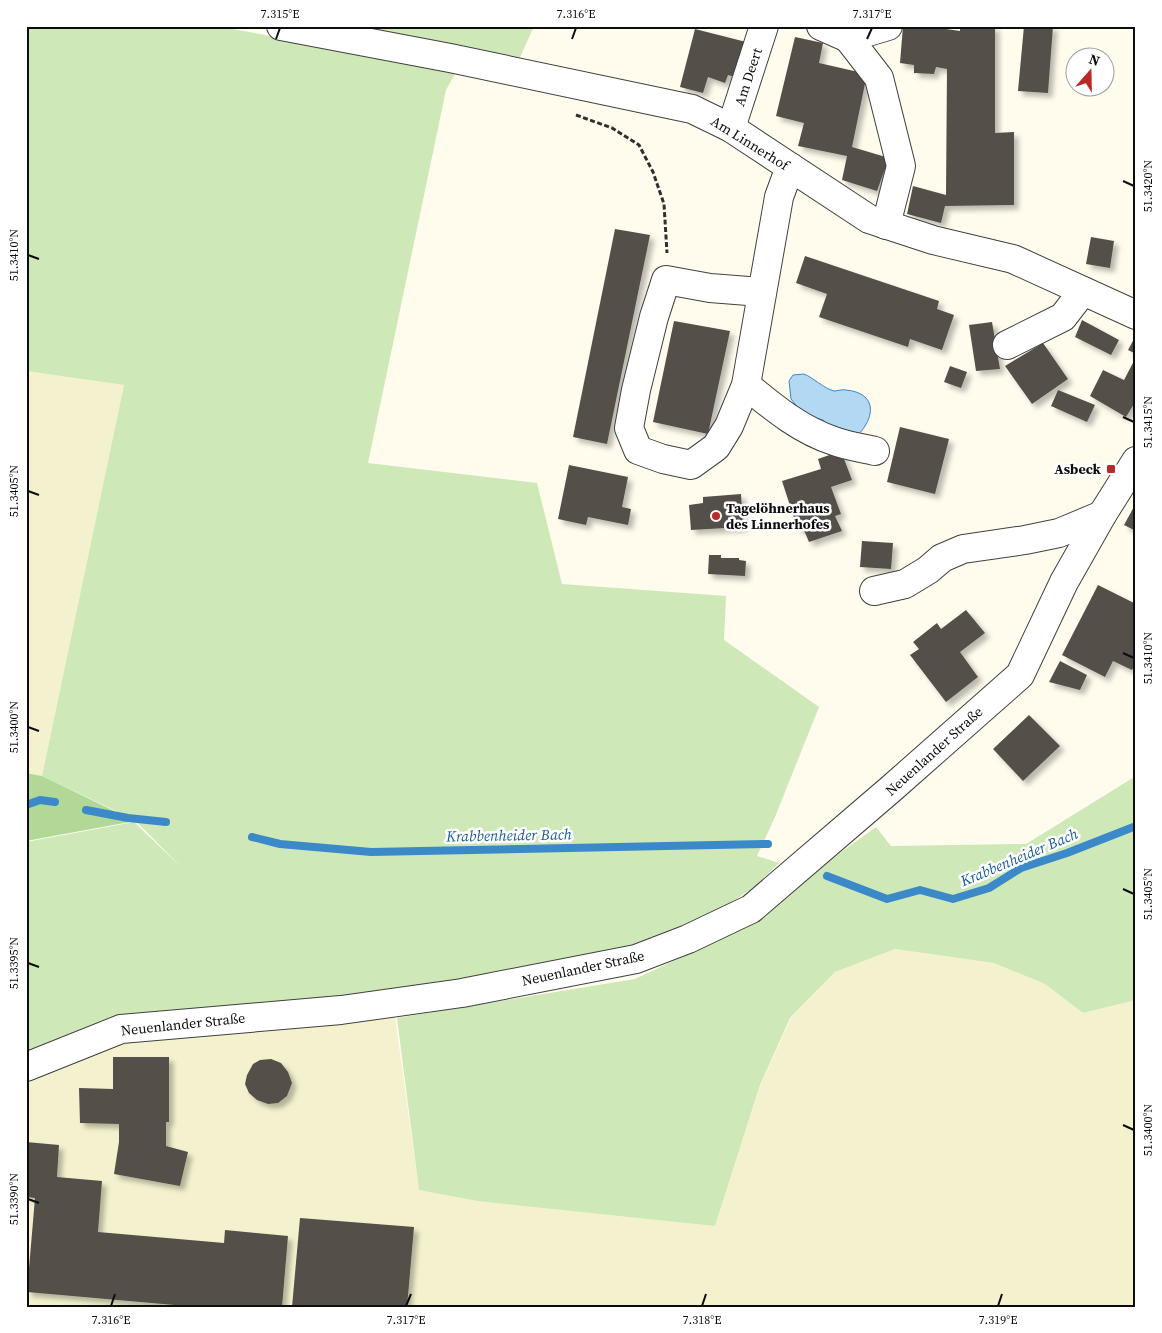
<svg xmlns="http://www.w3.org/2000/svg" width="1162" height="1333" font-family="'Source Serif 4',serif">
	<defs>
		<filter id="shadow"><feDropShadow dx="4.5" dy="4.5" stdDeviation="2.5" flood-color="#0004"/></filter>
	</defs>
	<rect width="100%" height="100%" fill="#fffced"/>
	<g fill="#f4f2ce">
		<path d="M26,371l98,14 -82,391 -16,-3z"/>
		<path d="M895,949l99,14 51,21 38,29 53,-13v307h-1110v-227l103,-40 266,-23 24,173 296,36 45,-140 31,-68 44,-46z"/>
	</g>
	<g fill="#cee8b8">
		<path d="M26,26h190l241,44 -11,20 -78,373 169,20 25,101 164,12 -2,44 95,67 -44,110 -18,39 22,7 -24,23 -46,32 -63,27 -74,19 -546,91v-213l108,-20 48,46 -47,-48 -93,-44 82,-391 -98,-14z"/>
		<path d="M316,26h218l-16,36z"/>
		<path d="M1136,776v224l-53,13 -38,-29 -51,-21 -99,-14 -60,23 -45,46 -30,67 -45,141 -237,-25 -59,-11 -22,-172 238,-39 111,-52 70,-57 60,-43 15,19 135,-2z"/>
	</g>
	<path fill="#b1d897" d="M26,773l16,3 93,45 -109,20z"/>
	<path fill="#b3d8f4" stroke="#3c89ca" d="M804,374c10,4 19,14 30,17 4,0 8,-2 12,-1 31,3 30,27 11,46l-19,-2 -15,-14 -10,-3 -14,-8 -8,-10 -2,-18 4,-6z"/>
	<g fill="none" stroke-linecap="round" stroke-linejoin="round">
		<g stroke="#3c89ca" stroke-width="8">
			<path d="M26,805l14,-5 15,2"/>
			<path d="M86,810l42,8 38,4"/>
			<path d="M252,837l28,7 91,8 397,-8"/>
			<path d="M827,876l60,23 33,-9 33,9 36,-11 32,-20 46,-15 69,-27"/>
		</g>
	</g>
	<g fill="#554f49" filter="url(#shadow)">
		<path d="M903,26h22l35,5v-5h35v107l19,-1v73l-69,1 -4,17 -34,-9 6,-28 33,9 1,-126 -11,-2 -2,7 -20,-1v-8l-14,-2z"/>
		<path d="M1024,26h29l-5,67 -30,-2z"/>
		<path d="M695,29l55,14 -9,36 -13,-4 -3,8 -17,-6 -5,16 -23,-6z"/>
		<path d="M795,37l28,6 -4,20 48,11 -15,73 37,11 -12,33 -35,-11 5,-24 -49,-10 6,-23 -28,-7z"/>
		<path d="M615,229l35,6 -43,209 -34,-7z"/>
		<path d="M1091,237l23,4 -4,27 -24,-4z"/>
		<path d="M805,256l134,45 -2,8 17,6 -12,35 -32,-11 -2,8 -89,-30 8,-23 -31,-11z"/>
		<path d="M1082,320l37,20 -8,15 -36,-18z"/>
		<path d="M674,321l56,10 -22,103 -55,-12z"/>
		<path d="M992,322l8,47 -24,2 -7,-46z"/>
		<path d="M1136,335v19l-8,-4z"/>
		<path d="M1043,343l25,36 -36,25 -27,-38z"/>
		<path d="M1136,357v48l-2,-1 -8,13 -36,-21 13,-26 21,10z"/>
		<path d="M950,366l17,6 -6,16 -17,-6z"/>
		<path d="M1058,390l37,15 -8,17 -36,-16z"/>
		<path d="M900,427l49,12 -14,55 -48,-12z"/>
		<path d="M841,451l11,29 -21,7 10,27 -6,2 7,15 -33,11 -6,-14 -5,2 -16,-49 39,-12 -3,-10z"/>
		<path d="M569,465l59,12 -6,30 9,2 -3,16 -40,-8 -2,8 -28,-6z"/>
		<path d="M741,494l2,33 -52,3 -2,-25 14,-2v-6z"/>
		<path d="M1136,503v28l-12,-6z"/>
		<path d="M862,541l31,2 -2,26 -31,-2z"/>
		<path d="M709,555h12v3h18v2l7,1 -1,15 -37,-2z"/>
		<path d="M1098,585l38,19v59l-4,7 -19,-9 -8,16 -43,-22z"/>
		<path d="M966,610l19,23 -25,19 18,25 -32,25 -36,-47 9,-6 -6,-7 24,-19 4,6z"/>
		<path d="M1060,661l27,14 -7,15 -31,-8z"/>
		<path d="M1029,715l31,31 -37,35 -30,-32z"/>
		<path d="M113,1057h56v65h-3v24l22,6 -8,34 -66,-12 5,-32v-18l-39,-1 -1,-35 34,1z"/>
		<path d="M271,1059l10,4 7,9 4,11 -5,13 -9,7 -10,1 -11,-4 -8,-7 -4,-9 2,-9 6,-11 7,-4z"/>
		<path d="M26,1142l33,3 -2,32 45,4 -4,51 126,11 1,-13 63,6 -6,71h-85l-170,-15 8,-94 -9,-1z"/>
		<path d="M300,1218l114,9 -7,80h-115z"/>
	</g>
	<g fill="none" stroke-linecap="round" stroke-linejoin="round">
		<g stroke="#404040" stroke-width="30">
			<g id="minor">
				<path d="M281,26l169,32 242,51 39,19 138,91 64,21 80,19 123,56"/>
				<path d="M821,26l27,12 40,-12"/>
				<path d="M848,38l31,40 22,88 -15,59"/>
				<path d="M731,128l33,-102"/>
				<path d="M761,292l-51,-4 -44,-8 -12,37 -18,73 -7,38 9,22 25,9 28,6 25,-18 13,-21 17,-41 33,-188 11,-30"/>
				<path d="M1007,345l56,-28 20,-26"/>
				<path d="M746,385c27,22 54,45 88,56 13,5 28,7 41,10"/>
				<path d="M874,591l31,-7 23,-14 14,-12 21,-9 62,-9 34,-7 43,-18"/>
				<path d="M26,1067l95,-38 220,-19 121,-17 174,-34 52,-20 63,-30 141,-121 128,-113 44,-93 38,-67 34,-54"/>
			</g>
		</g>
		<path stroke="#2f2f2f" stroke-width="3" stroke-dasharray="5 2.5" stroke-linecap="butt" d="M576,115l36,13 27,17 14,27 11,32 3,49"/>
		<use href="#minor" stroke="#fff" stroke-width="28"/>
	</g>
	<path fill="none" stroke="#0d0d0d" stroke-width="2" d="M276,39l4,-11M572,39l4,-11M867,39l5,-11M1123,181l11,5M28,255l11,4M1123,417l11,5M28,491l11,4M1123,653l11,5M28,727l11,4M1123,889l11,5M28,963l11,4M1123,1125l11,5M28,1199l11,4M111,1306l4,-12M406,1306l5,-12M702,1306l4,-12M998,1306l4,-12"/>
	<g fill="#b92928" stroke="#fff" stroke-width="2">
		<rect x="1106" y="464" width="10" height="10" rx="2.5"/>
		<circle cx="716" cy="516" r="5"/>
	</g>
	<g text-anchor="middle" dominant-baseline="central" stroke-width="5" stroke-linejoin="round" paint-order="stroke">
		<g font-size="14" fill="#0d0d0d" stroke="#fff">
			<text transform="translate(748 77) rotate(-72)">Am Deert</text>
			<text transform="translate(750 143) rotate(32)">Am Linnerhof</text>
			<text transform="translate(934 751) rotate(-42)">Neuenlander Straße</text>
			<text transform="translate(583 968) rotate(-12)">Neuenlander Straße</text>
			<text transform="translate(183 1024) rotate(-6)">Neuenlander Straße</text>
		</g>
		<g font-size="14" font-weight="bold" fill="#0d0d0d" stroke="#fff" text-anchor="end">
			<text x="1101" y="469">Asbeck</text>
			<text x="726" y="508" text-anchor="start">Tagelöhnerhaus<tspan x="726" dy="16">des Linnerhofes</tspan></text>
		</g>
		<g font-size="15" font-style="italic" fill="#195b9b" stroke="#fff">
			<text transform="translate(509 835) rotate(-1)">Krabbenheider Bach</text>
			<text transform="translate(1019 857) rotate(-23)">Krabbenheider Bach</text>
		</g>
	</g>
	<rect width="1162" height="1333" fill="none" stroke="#ffffff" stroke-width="55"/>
	<g transform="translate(1090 72) rotate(20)"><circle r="24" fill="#ffffff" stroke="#9e9e9e"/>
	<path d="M0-4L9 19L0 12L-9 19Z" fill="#b92928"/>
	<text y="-8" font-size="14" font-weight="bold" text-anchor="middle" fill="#0d0d0d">N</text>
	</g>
	<rect x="28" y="28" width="1106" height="1278" fill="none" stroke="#0d0d0d" stroke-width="2"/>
	<g font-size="12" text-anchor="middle" fill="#0d0d0d">
		<text x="280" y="18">7.315°E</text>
		<text x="576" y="18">7.316°E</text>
		<text x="872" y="18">7.317°E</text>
		<text transform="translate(1148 186) rotate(-90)" y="4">51.3420°N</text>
		<text transform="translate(14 255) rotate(-90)" y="4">51.3410°N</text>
		<text transform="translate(1148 422) rotate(-90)" y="4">51.3415°N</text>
		<text transform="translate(14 491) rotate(-90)" y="4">51.3405°N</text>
		<text transform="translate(1148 658) rotate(-90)" y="4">51.3410°N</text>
		<text transform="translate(14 727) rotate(-90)" y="4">51.3400°N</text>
		<text transform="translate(1148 894) rotate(-90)" y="4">51.3405°N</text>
		<text transform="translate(14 963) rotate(-90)" y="4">51.3395°N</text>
		<text transform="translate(1148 1130) rotate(-90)" y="4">51.3400°N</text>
		<text transform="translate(14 1199) rotate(-90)" y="4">51.3390°N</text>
		<text x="111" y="1324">7.316°E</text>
		<text x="406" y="1324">7.317°E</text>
		<text x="702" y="1324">7.318°E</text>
		<text x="998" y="1324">7.319°E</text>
	</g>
</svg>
